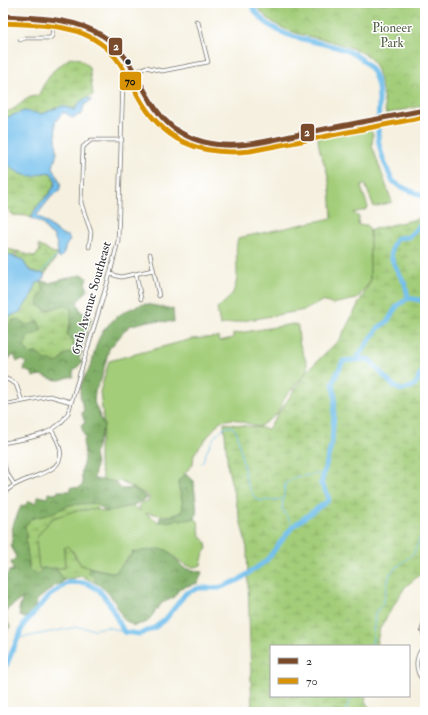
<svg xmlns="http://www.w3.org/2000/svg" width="428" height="715" font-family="'IM FELL Double Pica',serif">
	<defs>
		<pattern id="forest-crowns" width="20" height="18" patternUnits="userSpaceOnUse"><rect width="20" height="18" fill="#82b069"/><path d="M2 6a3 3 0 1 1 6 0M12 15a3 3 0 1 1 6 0" fill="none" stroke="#6b8f57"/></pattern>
		<pattern id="wetland-marsh" width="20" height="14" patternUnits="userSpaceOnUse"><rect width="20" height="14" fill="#a3cd79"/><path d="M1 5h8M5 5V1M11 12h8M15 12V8" fill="none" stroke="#8cb069"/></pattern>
		<pattern id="park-crowns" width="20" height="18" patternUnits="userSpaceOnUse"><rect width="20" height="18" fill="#a3cd79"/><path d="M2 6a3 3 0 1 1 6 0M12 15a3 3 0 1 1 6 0" fill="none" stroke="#8cb069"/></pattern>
	</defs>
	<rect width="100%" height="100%" fill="#fff"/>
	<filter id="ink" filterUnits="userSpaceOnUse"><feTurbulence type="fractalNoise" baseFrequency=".025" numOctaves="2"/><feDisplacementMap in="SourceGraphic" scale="8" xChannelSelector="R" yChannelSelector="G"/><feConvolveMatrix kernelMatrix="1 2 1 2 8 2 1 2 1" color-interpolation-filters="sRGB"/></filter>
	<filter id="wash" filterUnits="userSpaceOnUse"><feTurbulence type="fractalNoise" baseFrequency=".012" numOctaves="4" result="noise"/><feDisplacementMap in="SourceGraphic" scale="16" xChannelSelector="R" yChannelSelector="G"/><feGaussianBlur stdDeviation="0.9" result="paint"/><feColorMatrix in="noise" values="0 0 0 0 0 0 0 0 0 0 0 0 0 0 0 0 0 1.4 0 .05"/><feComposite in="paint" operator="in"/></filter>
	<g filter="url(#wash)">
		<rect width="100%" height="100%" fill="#f5f0df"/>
		<g fill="#a3cd79" stroke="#677c52">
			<path d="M367,127l3,2 3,6 -1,11 20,56 -18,5 -9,-23 -4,3 7,20 -3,3 -12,3 6,4 -1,8h9l3,5v52l-13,17 -25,5 -10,-3 -17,9 -85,15 -3,-16c5,-5 12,-10 15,-15 10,-16 1,-39 6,-56l94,-20c-1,-14 -1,-28 -4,-42 -3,-13 -10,-25 -10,-39l6,-4c13,2 29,-3 43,-6z"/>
			<path d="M293,324l5,2 1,16 8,22v7l-21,25 -9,18 -18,13 -26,-8 -13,2 -26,33 -1,10 -15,17c0,11 7,20 4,31 -21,7 -18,2 -37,1l14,9 36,-3 3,2 2,14 6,7 1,7 -3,3 -3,13c-12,7 -26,-7 -34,-15l-34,2 -18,21 -34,-8 -9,-15 -8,-2 1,20 -26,1 -3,-27 1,-5 14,-18 22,-8 23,-2 10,3 26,-6 9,5 -2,-3 2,-5 8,-2v-5l-30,-15 -15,2 -5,-20v-16l5,-21 -4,-34 9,-31 83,-22 26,-2 1,4 14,-3v-4z"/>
		</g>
		<g fill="url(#forest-crowns)" stroke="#566e4a">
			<path d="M80,275h4l3,3 -2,5 3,7 -11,12 4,10 9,4 1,5c-6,9 -4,18 -11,27l2,4 -3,6 3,4 -9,10v5c-5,-1 -9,3 -14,3 -11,0 -15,-8 -26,-3l-1,-4 -8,-3 2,-8 -6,-2 -3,2 -3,-7 -6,4 -5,-2v-30l11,-7h6c6,6 11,5 18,1l4,9 -14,7c15,27 15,24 42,16l4,-7 -7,-12 4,-11 -12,-17 -12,5 -8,-5c-2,-9 4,-16 3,-25l7,2z"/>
			<path d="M145,304l28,5 1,13 -26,-1 -19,5 -20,23 -8,31 -6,11 -1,11 10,24 -10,28 2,11 -2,14 19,2 9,8 11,-1 15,10 -16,8 -26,6 -11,-9 -25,2 -23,10 -16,4 -6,7c2,8 1,16 2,24 1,7 3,12 2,19l8,6 6,-7h13l8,12 -3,4 -5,1 -19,15 -3,12 -9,6 -5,-2 -1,-7 4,-11c-12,10 -23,9 -13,29l-7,10v-61l3,1 3,-6 4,-1 -2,-8 5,-4 -5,-13 2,-11 -1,-7 9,-21 4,-1 4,-4 6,2 4,-7 8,2 1,-5 8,1 2,-3h13v-4l8,1 4,-4c-5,-15 5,-24 0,-42l2,-3 -4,-14 4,-2 -3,-9 2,-5c-8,-20 -3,-25 6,-42 4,-7 4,-17 7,-24 7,-20 28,-35 48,-39z"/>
			<path d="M186,474l8,7c0,13 5,26 1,38l-36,3 1,-5h8l14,-5c3,-11 -4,-20 -4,-31z"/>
			<path d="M159,549l8,1 17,18 18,4 -4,11 -18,5 -7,10 -11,5 -15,19 -13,4 -11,-7c-6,-15 -14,-29 -29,-37l1,-3 -8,-6 3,-5 25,5 18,-21z"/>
		</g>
		<g fill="url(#wetland-marsh)" stroke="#677c52">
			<path d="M71,57l9,2 9,8 4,28 -15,9 -2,5 -8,-2 -12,1 -14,6 -18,-3 -21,8v-7c15,0 20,-17 35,-16l5,-10 10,-15z"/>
			<path d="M3,155c13,22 22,20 44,17l4,1 5,8c-4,14 -19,20 -25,37l-4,-2 -14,-1 -10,-12z"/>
			<path d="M425,217v353l-20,17 -25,41 -4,18h-105v50h95l-1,6 9,10h-122l-5,-164 -19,-79 -4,-46 44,6 39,-58 33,-32 30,-57v-52z"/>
			<path d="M38,245l20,10 -13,19c-12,-2 -17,-3 -22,-14l-20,-7v-5l13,3 -2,5h3v-5l18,6 5,-7z"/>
			<path d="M42,282l1,9 -5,8 1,7 8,5 16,-6 7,3c3,11 -1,16 -3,26l7,12v5l-10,4 -4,6 -5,2 -6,-3 -3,1 -10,-9 -5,2 -4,-3 -3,-5 4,-9 14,-7 -4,-9c-8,4 -12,6 -18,-1h-6l-11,7v-8l17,-7 10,-14 7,-15z"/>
			<path d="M95,503l4,3 -3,3 -23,2 -22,8 -14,18 -1,5 3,27 4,-1 -6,8 -8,-7c1,-7 -1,-12 -2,-20 -1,-7 0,-15 -2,-23l6,-7 16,-4 23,-10z"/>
			<path d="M68,546l13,19 9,3 -2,5 8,6 -2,3 -12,-6 -18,4 -8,-12h9l-1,-20z"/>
		</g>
		<path fill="url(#park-crowns)" stroke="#677c52" d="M254,3h171v102l-39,9c-3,-15 -5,-44 -16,-56 -4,-4 -13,-8 -19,-10 -38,-16 -70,-7 -97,-45z"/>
		<g fill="#72bfec" stroke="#4e758c">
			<path d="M86,98l6,2 -8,5 -2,9 -10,4 -6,-5h-4l-7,9 2,31 -4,14 8,17 -2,7 -8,6 -14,18 25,20 6,1 2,5c-7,5 -4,13 -10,17l-2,-1 -1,-13 -4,-9 -3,-1 -8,-11 -11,-5c7,-18 22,-23 25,-37l-5,-8c-7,-2 -12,2 -18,3 -11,1 -26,-9 -30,-20 -3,-10 0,-27 0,-37l21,-8 18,3 20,-8 13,4 5,-8z"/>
			<path d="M3,253l20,7c6,13 9,12 22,14l-3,8 -5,1 -7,15 -10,14 -17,7z"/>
		</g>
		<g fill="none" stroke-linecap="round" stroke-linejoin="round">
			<g stroke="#72bfec" stroke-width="1">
				<path d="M42,273l9,-12 7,-5"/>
				<path d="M202,463c5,-12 14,-39 31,-36l4,6 10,51 8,14 6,3 21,-2"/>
				<path d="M293,526l-11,-17 3,-25 10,-7 29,-4"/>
				<path d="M19,638l58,-11 17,2 13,-2 17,5"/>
				<path d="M372,646l3,-33 8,-10 7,-30 24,-20 7,-18 4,-3"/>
				<path d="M345,712l7,-16"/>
			</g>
			<g stroke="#72bfec" stroke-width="5">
				<path d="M250,3c29,53 94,27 121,66 13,19 6,45 7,66 0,10 4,20 7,29 3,5 4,12 8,17 8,8 22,10 32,17"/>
				<path d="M425,221l-17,16 -11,1c-12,15 -3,28 6,42 3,4 4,12 5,18l17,3"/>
				<path d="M357,358l22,-31 8,-5 10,-16 11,-8"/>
				<path d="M3,668l3,-2 18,-42 25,-28 20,-14 18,1 12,7 10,13 15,29 16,2 14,-6 11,-8 21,-27 13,-5h20l20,-8 27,-19 27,-35 36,-26 -2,-7 -6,-9 11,-42 3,-44 -2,-16 10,-21 25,-2c9,7 24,31 35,31 3,-1 8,-3 12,-5l10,-19"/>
			</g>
		</g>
	</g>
	<g filter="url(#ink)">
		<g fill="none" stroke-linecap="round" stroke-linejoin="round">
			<g stroke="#72706a" stroke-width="4.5">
				<g id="minor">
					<path d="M3,16c33,2 71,1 100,20 24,16 31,39 45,63 20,38 60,51 101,45l176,-34"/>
					<path d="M4,16l1,-13"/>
					<path d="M20,40l5,-2h25l2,-2 1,-16"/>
					<path d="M89,247l2,-15 -10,-29 2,-56 8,-7h31"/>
					<path d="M150,254l9,42"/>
					<path d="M110,274l11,3 32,-7"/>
					<path d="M136,274l5,25"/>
					<path d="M3,377l13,7 6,17"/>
					<path d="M3,405l47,-9 21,6"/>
					<path d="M3,443c24,-5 52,-6 65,-30l42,-139 8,-33 5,-161 23,-13 16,4 46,-9 -10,-40 -2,-1"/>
					<path d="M3,459l3,13 8,12"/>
					<path d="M3,494c23,-25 79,-15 49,-63"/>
					<path d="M425,620l-3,10 3,8"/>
					<path d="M425,645c-11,12 -11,26 0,38"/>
				</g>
			</g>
			<use href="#minor" stroke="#fff" stroke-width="3"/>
			<g stroke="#fff" stroke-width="8">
				<path id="bus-1" d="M3,16c33,2 71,1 100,20 45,29 37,90 101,106 34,9 71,-3 105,-10 39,-7 77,-15 116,-22"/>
			</g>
			<g stroke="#fff" stroke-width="8">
				<path id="bus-2" d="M3,23c32,2 70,0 97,20 18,12 27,32 37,51 25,47 61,62 113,57l175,-34"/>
			</g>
			<use href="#bus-1" stroke="#7a4b2a" stroke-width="5"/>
			<use href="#bus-2" stroke="#d89406" stroke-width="5"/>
		</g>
	</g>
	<circle fill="#2b2b2b" stroke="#fff" stroke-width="1.5" cx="128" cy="62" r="3.5"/>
	<g text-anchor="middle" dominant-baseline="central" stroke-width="3" stroke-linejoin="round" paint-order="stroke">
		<g font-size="13" fill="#4f5c42" stroke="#fff">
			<text x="392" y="28">Pioneer<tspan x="392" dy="15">Park</tspan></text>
		</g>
		<g font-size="13" fill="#2b2b2b" stroke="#fff">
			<text transform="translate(91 298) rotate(-74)">65th Avenue Southeast</text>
		</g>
	</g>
	<g stroke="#fff" stroke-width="1.5">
		<rect x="108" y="37" width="15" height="19" rx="4" fill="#7a4b2a"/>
		<rect x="119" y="71" width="23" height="20" rx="4" fill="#d89406"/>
		<rect x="300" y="123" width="15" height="19" rx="4" fill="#7a4b2a"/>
	</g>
	<g font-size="11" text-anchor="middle" font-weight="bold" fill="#fff">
		<text x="116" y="50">2</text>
		<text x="307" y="136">2</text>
	</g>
	<g font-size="11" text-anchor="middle" font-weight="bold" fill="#111">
		<text x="130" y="85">70</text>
	</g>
	<rect width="428" height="715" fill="none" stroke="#fff" stroke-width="16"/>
	<rect x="270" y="645" width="140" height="52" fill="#ffffff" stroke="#aaaaaa"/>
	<rect x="278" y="658" width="20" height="6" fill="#7a4b2a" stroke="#aaaaaa"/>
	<text x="306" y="665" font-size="12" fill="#2b2b2b">2</text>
	<rect x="278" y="678" width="20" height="6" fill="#d89406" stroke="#aaaaaa"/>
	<text x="306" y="685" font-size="12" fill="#2b2b2b">70</text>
</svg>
